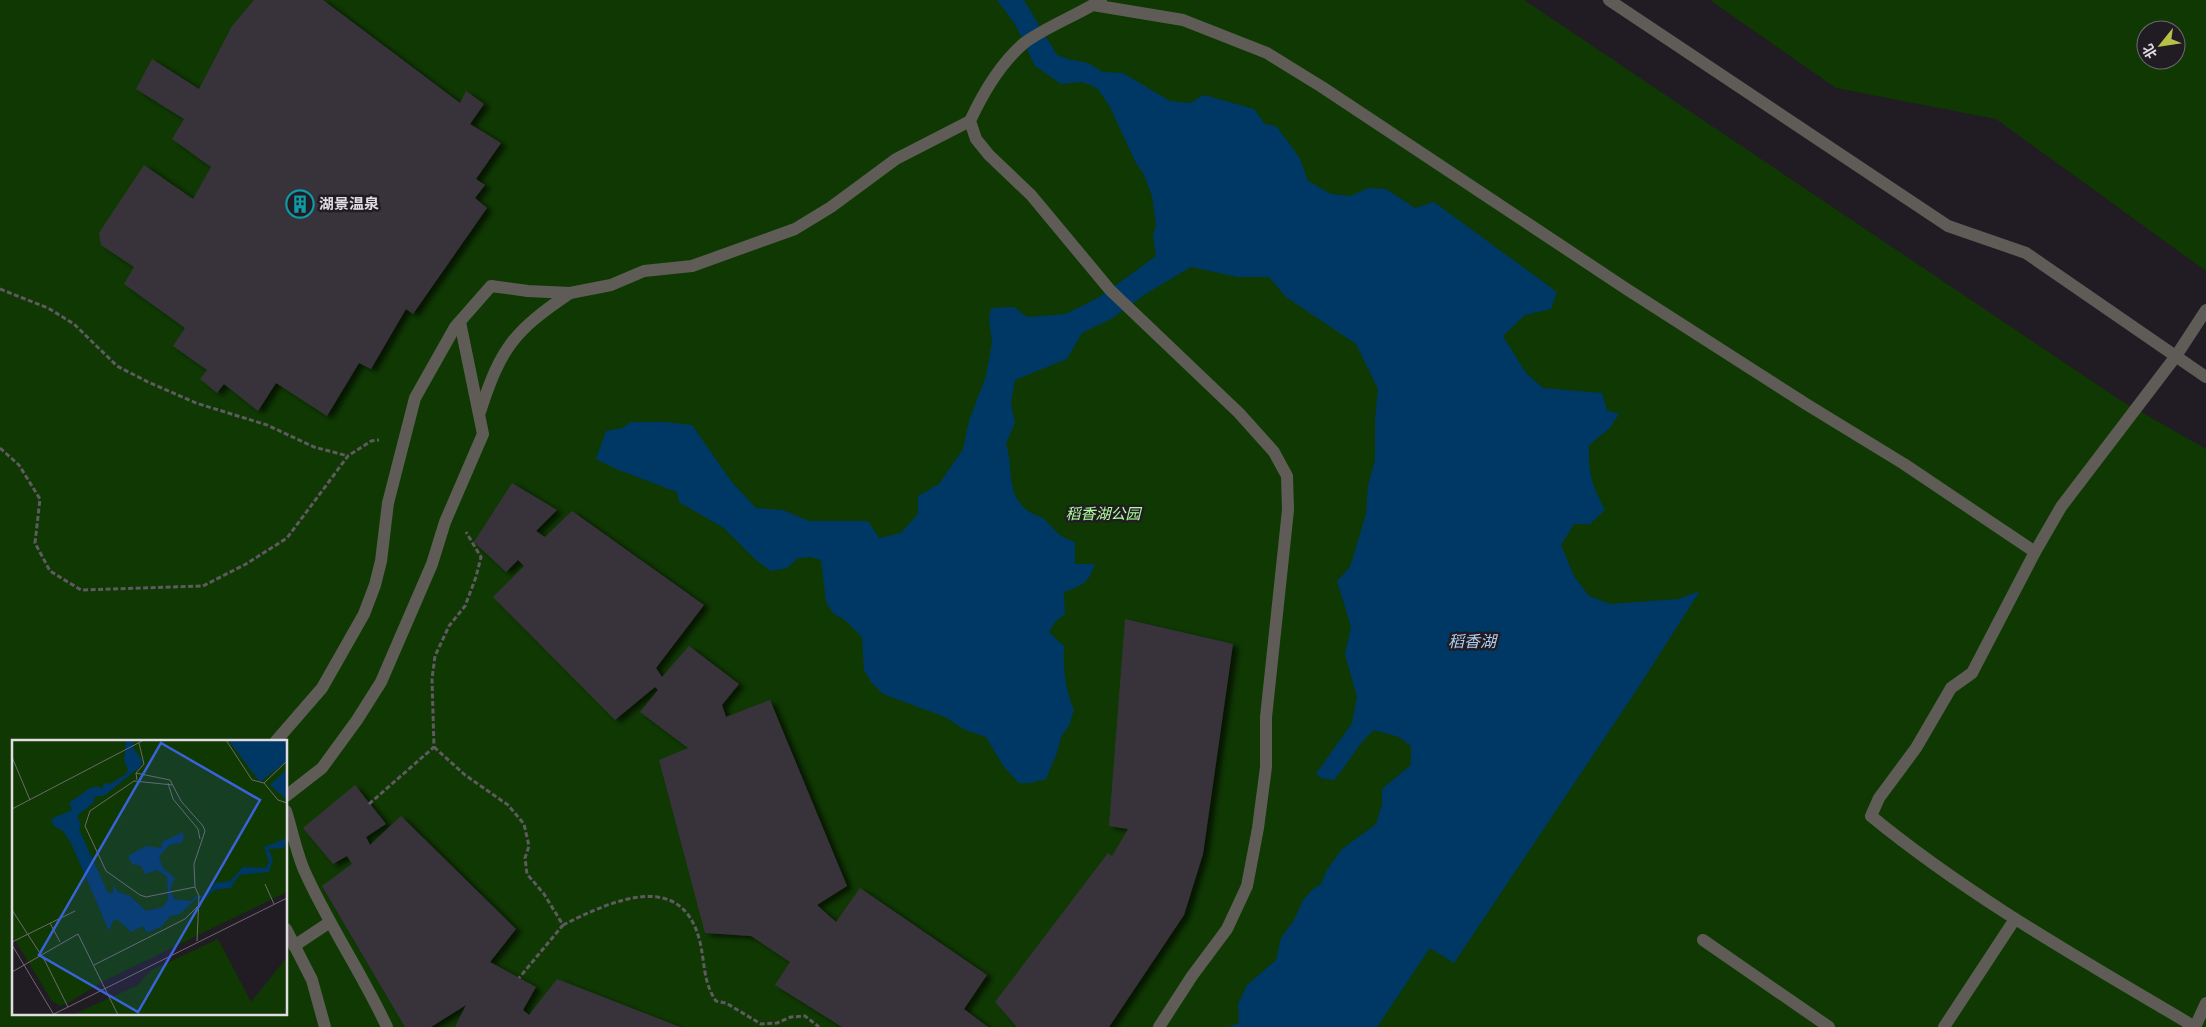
<svg xmlns="http://www.w3.org/2000/svg" width="2206" height="1027" font-family="Bitter,'Noto Sans SC',serif">
	<defs>
		<filter id="shadow"><feDropShadow dx="5.5" dy="3" stdDeviation="2.5" flood-color="#0009"/></filter>
	</defs>
	<rect width="100%" height="100%" fill="#211c23"/>
	<g fill="#0f3803" fill-rule="evenodd">
		<path d="M0,0h1524l596,400 86,49v578h-2206zM14,741h272v272h-272z"/>
		<path d="M1710,0h496v271l-210,-152 -160,-31zM2146,30h30v30h-30z"/>
	</g>
	<path fill="#003865" d="M997,0h27l33,55 11,4 20,4 15,9 20,1 47,28 20,2 14,-8 50,14 11,15 11,2 16,21 8,12 8,22 23,13 19,2 19,-8 17,1 29,19 19,-6 123,90 -6,17 -26,6 -22,21 23,37 17,15 59,5 5,17 12,4 -9,14 -21,17c-1,27 3,41 16,65l-15,14h-16l-13,21 13,31 15,20 21,8 68,-5 22,-8 -66,103 -180,269 -24,-15 -53,79h-148l10,-4 -1,-19 9,-19 29,-25 5,-22 13,-18 9,-20 10,-11 8,-5 6,-14 15,-21 34,-25 6,-20v-15l29,-24v-19l-12,-9 -25,-7c-18,16 -25,33 -40,50l-13,-2 -5,-4 36,-51 5,-26 -12,-43 6,-27 -14,-46 13,-14 16,-53 2,-28 7,-26v-40l3,-31 -22,-45 -70,-47 -17,-20h-31l-47,-10 -44,26 -36,26 -29,14 -15,26 -52,21 -4,23 4,20 -9,21c8,24 -1,50 22,67 5,4 12,4 17,9 13,13 11,15 30,22v22h20c-7,20 -12,21 -31,28l1,22 -9,7 -7,11 15,14c-1,23 1,42 10,64l-5,16 -8,11 -4,16 -11,26 -16,4h-11l-15,-16 -18,-30 -21,-7 -20,-13 -62,-23 -12,-12 -7,-12 -2,-33 -16,-16 -13,-8 -7,-11 -5,-42 -11,-3 -12,1 -11,10 -16,3 -15,-11 -32,-32 -45,-26 -2,-10 -61,-23 -20,-10 10,-28 16,-3 9,-6h33l28,3 39,56 25,27 27,2 26,11h59l11,17 22,-5 17,-19v-18l21,-12 24,-35 6,-28 17,-45 6,-34 -3,-22 2,-12 23,-1 13,10 38,-3 17,-8 19,-10 55,-40 -3,-20 3,-12 -4,-28 -8,-21 -9,-14 -26,-56 -12,-17 -15,-6 -21,2 -26,-18 -20,-42z"/>
	<g fill="#39333b" filter="url(#shadow)">
		<path d="M254,0h69l137,103 6,-12 18,13 -14,20 31,19 -25,36 9,6 -10,13 12,10 -74,106 -7,-5 -35,60 -12,-6 -32,53 -51,-33 -18,28 -34,-27 -7,9 -17,-14 7,-9 -34,-24 12,-18 -61,-44 10,-17 -33,-22 -2,-12 45,-68 49,34 18,-32 -39,-28 12,-20 -48,-30 16,-30 47,30 33,-63z"/>
		<path d="M512,483l45,27 -21,21 9,6 27,-26 132,94 -48,63 6,9 27,-31 50,38 -17,21 4,12 44,-17 77,186 -30,19 19,17 24,-34 127,87 -23,34 24,18h-146l-67,-42 15,-23 -39,-26 -46,-3 -46,-173 29,-12 -48,-36 18,-22 -3,-3 -40,33 -122,-123 31,-31 -6,-6 -12,12 -32,-30z"/>
		<path d="M1125,619l108,25 -30,210 -19,61 -75,112h-92l-22,-25 113,-149 4,3 16,-27 -19,-3z"/>
		<path d="M355,785l31,39 -20,13 4,8 31,-29 115,113 -26,33 46,25 -13,23 6,5 28,-36 123,48h-225l11,-22 -35,22h-26l-83,-141 30,-22 -5,-8 -14,8 -30,-36z"/>
	</g>
	<g fill="none" stroke-linecap="round" stroke-linejoin="round">
		<g stroke="#5e5a60" stroke-width="3" stroke-dasharray="5 2.5" stroke-linecap="butt">
			<path d="M0,289l48,19 26,16 43,42 31,16 48,21 71,22 47,22 34,9"/>
			<path d="M0,448l19,17 21,34 -5,44 15,28 31,19 122,-4 43,-22 41,-26 61,-82 23,-15 8,-1"/>
			<path d="M434,747l31,28 43,30 16,19 5,22 -4,12 2,16 17,20 19,31 -44,53"/>
			<path d="M369,804l65,-57 -2,-68 3,-23 14,-30 16,-20 11,-29 5,-20 -15,-25"/>
			<path d="M563,925c46,-23 119,-58 137,17 5,21 3,40 16,59l10,2 35,21 16,-1 14,-6 14,-1 14,11"/>
		</g>
		<g stroke="#5f5c58" stroke-width="12">
			<path d="M1101,0c-23,15 -58,28 -78,44 -23,20 -40,49 -53,77l6,18 13,16 42,40 79,95 129,123 35,39 13,24 1,34 -22,207v50l-8,61 -11,58 -20,43 -35,47 -33,51"/>
			<path d="M1609,0l339,226 78,27 180,124"/>
			<path d="M1093,5l90,15 84,33 55,34 306,203 178,114 98,60 131,88"/>
			<path d="M480,412c21,-65 34,-81 90,-119"/>
			<path d="M276,741l46,-53 42,-74 11,-29 6,-24 7,-58 27,-105 40,-71 36,-41 37,5 42,2 41,-8 33,-14 48,-5 103,-37 36,-22 65,-48 74,-38"/>
			<path d="M286,796l36,-28 35,-48 24,-38 51,-118 13,-42 38,-88 -23,-112"/>
			<path d="M286,811c6,19 10,40 18,59 24,54 58,103 83,157"/>
			<path d="M286,929l26,51 13,47"/>
			<path d="M1703,940l126,87"/>
			<path d="M294,946l36,-24"/>
			<path d="M1944,1027l71,-108"/>
			<path d="M2195,1027c-111,-66 -224,-129 -324,-211l8,-18 37,-50 35,-60 21,-15 63,-121 26,-45 115,-151 30,-46"/>
			<path d="M2195,1027l11,-24"/>
		</g>
	</g>
	<defs>
		<g id="building-ring" transform="scale(1.4375)"><circle r="9.5" fill="#211c23" stroke="#0f9aa8" stroke-width="1.5"/><path d="M-4-6H4V6H1V3H-1V6H-4ZM-2.5-4.3h1.7v1.8h-1.7ZM.8-4.3h1.7v1.8H.8ZM-2.5-1h1.7V.8h-1.7ZM.8-1h1.7V.8H.8Z" fill="#0f9aa8"/></g>
	</defs>
	<g fill-rule="evenodd">
		<use href="#building-ring" x="300" y="204"/>
	</g>
	<g text-anchor="middle" dominant-baseline="central" stroke-width="5" stroke-linejoin="round" paint-order="stroke">
		<g font-size="15" font-weight="bold" fill="#e0dce1" stroke="#211c23" text-anchor="start">
			<text x="319" y="204">湖景温泉</text>
		</g>
		<g font-size="15" font-style="italic" fill="#affd9b" stroke="#211c23">
			<text x="1103" y="514">稻香湖公园</text>
		</g>
		<g font-size="16" font-style="italic" fill="#adcef0" stroke="#211c23">
			<text x="1472" y="641">稻香湖</text>
		</g>
	</g>
	<g transform="translate(12 740)">
		<rect width="275" height="275" fill="#211c23"/>
		<path d="M0,0h275v152l-183,89 -36,22 -8,3 -8,-5 -40,-66zM206,199l33,63 36,-45v58h-215l66,-30 12,-14z" fill="#0f3803"/>
		<path d="M114,0h7l1,9 8,11 -1,6 -37,30h-9l-1,6 -17,14 4,9 -2,4 29,64 6,-1 -1,-9 5,9 12,4 16,15 17,-4 5,-7 -1,-24 -11,-6 -11,4 -4,-8 -9,-2 -4,-8 18,-10 15,2 1,-6 21,-10 1,5 -3,6 -12,2 -10,12 4,11 12,10 -5,11 4,10 17,2 5,-5h10l9,-13 15,-2 13,-14 23,1 3,-6 -5,-15 23,-9 -3,10 -16,1 5,10 -4,13 -30,3 -8,13 -17,2 -7,7 -11,2 -16,15 -10,2 -9,11 -15,6 -2,-7 -13,6 -14,-13 -4,2 -4,10 -38,-88 -8,-12 -9,-5 -3,-7 21,-9 -3,-7 21,-15 7,-2 5,3 2,-6 6,1 16,-10 2,-5 -4,-8zM275,0v21l-27,21 -31,-41zM275,29v31l-17,-15z" fill="#003865"/>
		<path fill="none" stroke="#6d696f" stroke-width="1" d="M214,0l26,40 12,3M0,17l18,43M275,21l-23,22 14,17 9,3M124,33l8,-9 -5,-21M125,40l-1,-7 34,7 11,21 22,25 2,5 -11,33 1,23M156,43l5,16 25,30 2,10M161,45l-39,-4 -44,30 -5,15 21,45 34,24 6,2 49,-10 4,9 -2,45M0,69l132,-69M253,144l9,20M0,170l33,51 23,46M38,183l10,19M0,202l63,-31M0,205l42,70M82,225l91,-46 14,-14M0,232l66,-38 40,81M40,275l235,-117"/>
		<path fill="#3a63d9" fill-opacity="0.15" stroke="#3a63d9" stroke-width="2.5" d="M149,3l99,57 -122,212 -99,-57z"/>
		<rect width="275" height="275" fill="none" stroke="#e0dce1" stroke-width="2.5"/>
	</g>
	<g transform="translate(2161 45) rotate(240)"><circle r="24" fill="#211c23" stroke="#6d696f"/>
	<path d="M0-4L9 19L0 12L-9 19Z" fill="#b8c147"/>
	<text y="-8" font-size="14" font-weight="bold" text-anchor="middle" fill="#e0dce1">北</text>
	</g>
</svg>
